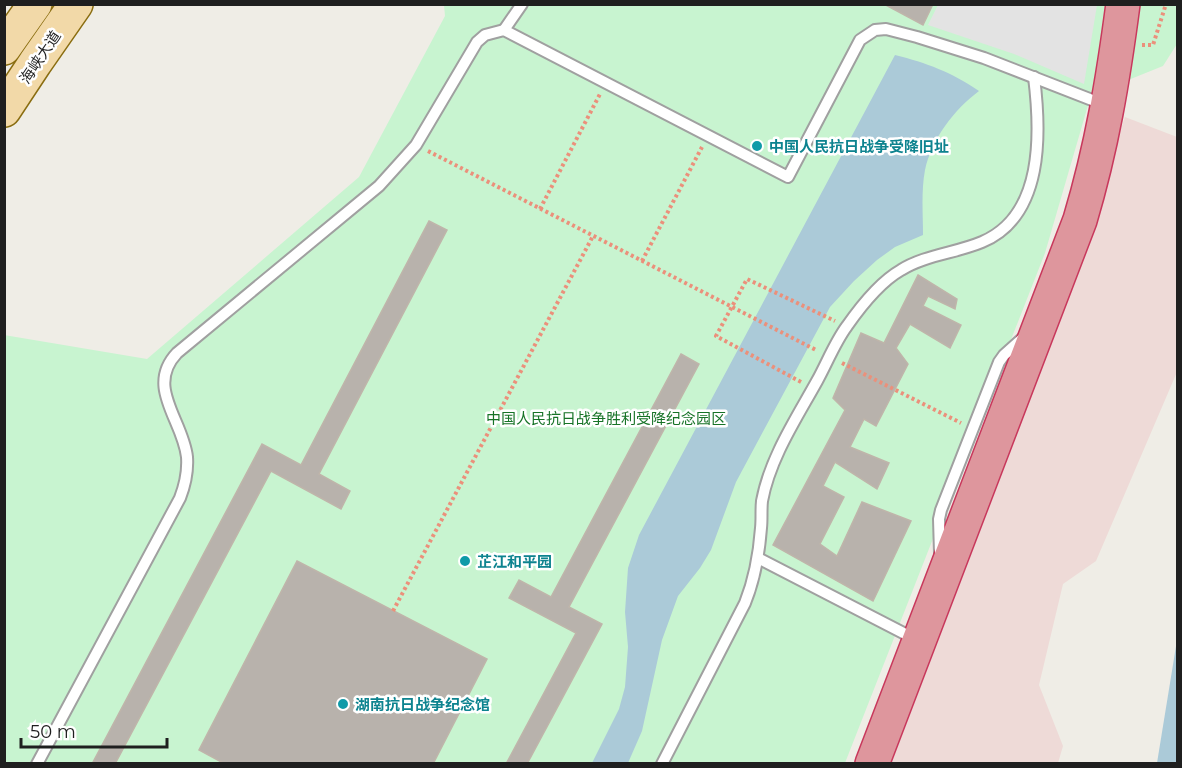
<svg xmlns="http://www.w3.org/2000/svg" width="1182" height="768" font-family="Montserrat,'Noto Sans SC',sans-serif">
	<rect width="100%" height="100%" fill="#efede6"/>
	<path fill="#eedad7" d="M1125,117l52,20v235l-81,189 -33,23 -24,101 24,61 -5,17 -167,1 122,-319z"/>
	<path fill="#c8f4d0" d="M444,5h733v39l-14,22 -72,29 -46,158 -200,510h-840l-1,-428 143,24 212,-182 86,-161z"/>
	<path fill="#e3e3e3" d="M938,5h159l-13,79 -70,-30 -86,-29z"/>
	<g fill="#abcad8">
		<path d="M895,55c32,8 56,17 84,36 -25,19 -47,47 -54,79 -4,21 -2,44 -2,65l-28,12 -18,13 -23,21 -24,26 -94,175 -25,68 -11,18 -22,28 -16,44 -20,91 -14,32h-36l27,-54 6,-22 3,-40 -3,-35 3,-44 11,-33z"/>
		<path d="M1177,640v123h-20z"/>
	</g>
	<g fill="#b8b2ac" stroke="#bfb5aa" stroke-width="1.5">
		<path d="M884,4h49l-10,21z"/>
		<path d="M429,221l18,9 -128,244 31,17 -9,18 -70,-38 -156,293h-23l170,-320 39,21z"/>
		<path d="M918,275l39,24 -2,10 -27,-13 -5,10 38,19 -11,23 -40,-24 -14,24 12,16 -32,62 -12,-7 -14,28 39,16 -12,26 -42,-27 -12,24 21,11 -24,47 17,12 25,-54 49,19 -38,80 -100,-56 72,-135 -12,-12 28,-65 23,10z"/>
		<path d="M681,354l18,10 -130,243 33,17 -75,140h-21l70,-131 -67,-35 10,-18 32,17z"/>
		<path d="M297,561l190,98 -54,105h-208l-26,-14z"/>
	</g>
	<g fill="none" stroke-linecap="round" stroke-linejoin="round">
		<g stroke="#a0a0a0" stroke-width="14">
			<g id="lane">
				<path d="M504,30l18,-26"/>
				<path d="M940,553l-1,-34 2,-9 58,-148 5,-7 19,-17"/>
				<path d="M758,558l157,81"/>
				<path d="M37,764l143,-266c5,-13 8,-27 7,-41 -4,-37 -42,-70 -10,-104l202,-167 37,-41 61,-103 8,-7 19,-5 284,147 72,-137 15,-10 11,-1 31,8 67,21 121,47"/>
				<path d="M662,764l83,-161c10,-25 14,-48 16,-75 1,-9 0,-18 1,-27 8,-43 34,-82 55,-120 10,-18 18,-39 30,-55 14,-20 33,-44 54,-56 24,-15 55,-17 81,-28 62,-26 59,-109 52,-165"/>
			</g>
		</g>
		<g stroke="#8a6d10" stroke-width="36">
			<g id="primary">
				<path d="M4,48l31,-44"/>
				<path d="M4,110l31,-47 41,-59"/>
			</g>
		</g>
		<g stroke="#c8385c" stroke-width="36">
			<path id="highway" d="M872,764l208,-544c22,-74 33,-140 43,-216"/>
		</g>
		<g stroke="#eb907b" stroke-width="4" stroke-dasharray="3 3" stroke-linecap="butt">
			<path d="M1142,45h11l13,-41"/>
			<path d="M428,151l388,199"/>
			<path d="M540,209l60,-115"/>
			<path d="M642,261l60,-114"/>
			<path d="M842,363l119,60"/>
			<path d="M801,382l-85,-46 31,-57 88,42"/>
			<path d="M393,611l200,-375"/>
		</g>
		<use href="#lane" stroke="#fff" stroke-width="10"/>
		<use href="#primary" stroke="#f2d9a8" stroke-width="33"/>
		<use href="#highway" stroke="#de969d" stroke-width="33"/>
	</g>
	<g fill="#0f9aa8" stroke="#fff" stroke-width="2">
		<circle cx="757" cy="146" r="6"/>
		<circle cx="465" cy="561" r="6"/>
		<circle cx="343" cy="704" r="6"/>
	</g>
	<g text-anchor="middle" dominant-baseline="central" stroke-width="5" stroke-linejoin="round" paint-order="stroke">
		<g font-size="15" fill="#1f1f1f" stroke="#fff">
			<text transform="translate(40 57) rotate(-56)">海峡大道</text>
		</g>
		<g font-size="15" font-weight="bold" fill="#0d838f" stroke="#fff" text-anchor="start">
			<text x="769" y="146">中国人民抗日战争受降旧址</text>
			<text x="477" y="561">芷江和平园</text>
			<text x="355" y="704">湖南抗日战争纪念馆</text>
		</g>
		<g font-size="15" fill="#177327" stroke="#fff">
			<text x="606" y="418">中国人民抗日战争胜利受降纪念园区</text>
		</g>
	</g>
	<rect width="1182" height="768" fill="none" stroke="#1f1f1f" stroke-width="12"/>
	<path d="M21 738v9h146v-9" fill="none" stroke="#1f1f1f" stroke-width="3"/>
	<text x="30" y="738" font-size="18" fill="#1f1f1f" stroke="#ffffff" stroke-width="4.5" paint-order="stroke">50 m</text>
</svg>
